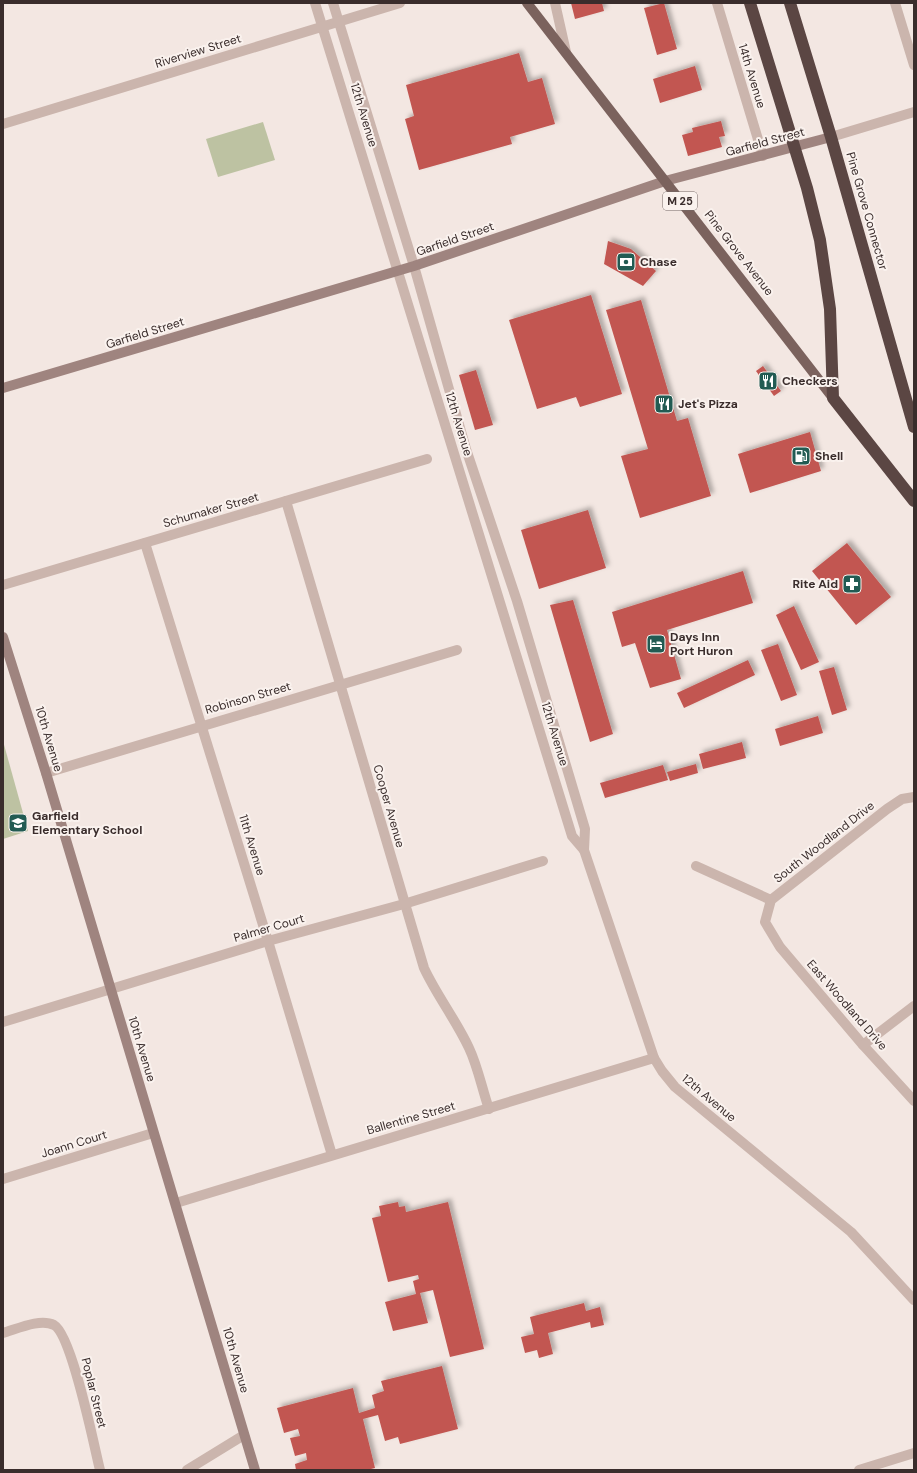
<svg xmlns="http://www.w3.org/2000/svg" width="917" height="1473" font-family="'DM Sans',sans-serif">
	<defs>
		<filter id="shadow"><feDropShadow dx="3.5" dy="-3.5" stdDeviation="2" flood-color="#0004"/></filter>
	</defs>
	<rect width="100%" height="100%" fill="#f3e7e2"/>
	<g fill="#bdc2a2">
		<path d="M263,122l12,38 -57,17 -12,-38z"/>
		<path d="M3,741l25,90 -25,8z"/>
	</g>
	<g fill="#c25651" filter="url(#shadow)">
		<path d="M571,3h31l2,8 -29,8z"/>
		<path d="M664,3l13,46 -20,6 -13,-47z"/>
		<path d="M519,53l9,29 14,-4 13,46 -45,13 2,7 -93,26 -14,-51 9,-3 -8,-31z"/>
		<path d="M695,66l7,24 -42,13 -7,-24z"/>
		<path d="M721,121l4,15 -6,1 3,10 -34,9 -6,-21 11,-3 -1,-4z"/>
		<path d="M608,241l23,8 25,22 -13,15 -39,-22z"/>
		<path d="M591,295l31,99 -42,13 -4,-10 -39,12 -28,-89z"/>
		<path d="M641,300l36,121 11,-3 23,78 -71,22 -19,-62 27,-7 -42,-139z"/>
		<path d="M763,366l18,25 -7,5 -18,-25z"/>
		<path d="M476,370l17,55 -18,5 -16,-55z"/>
		<path d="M810,432l11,39 -71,22 -12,-39z"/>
		<path d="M588,510l18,58 -67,21 -18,-59z"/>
		<path d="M847,543l44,54 -35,28 -44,-54z"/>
		<path d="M743,571l10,32 -86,27 14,49 -31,9 -15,-45 -13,4 -10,-35z"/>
		<path d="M573,600l40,134 -23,8 -40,-137z"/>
		<path d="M794,606l25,56 -18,8 -25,-55z"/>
		<path d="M778,644l19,51 -16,6 -20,-51z"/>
		<path d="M748,660l7,15 -71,33 -7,-15z"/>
		<path d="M834,667l13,43 -15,5 -13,-44z"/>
		<path d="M818,716l5,17 -43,13 -5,-17z"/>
		<path d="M742,742l4,16 -43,11 -4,-15z"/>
		<path d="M696,764l2,9 -28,8 -3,-9z"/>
		<path d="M663,765l5,15 -63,18 -5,-15z"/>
		<path d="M398,1202l1,5 6,-1 1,6 42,-10 36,147 -34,8 -17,-67 -13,3 8,30 -35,8 -8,-29 31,-8 -3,-13 6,-2 -1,-4 -30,7 -16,-64 9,-2 -2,-10z"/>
		<path d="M584,1303l2,8 14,-4 4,18 -13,3 -1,-6 -42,11 5,21 -14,4 -2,-8 -12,3 -4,-16 13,-3 -4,-17z"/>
		<path d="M442,1366l16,63 -58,15 -2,-7 -13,4 -7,-26 -15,4 12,49 -8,2h-71l-1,-6 12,-4 -1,-7 -11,3 -5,-18 10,-2 -2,-7 -14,4 -7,-25 76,-20 6,25 16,-5 -3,-13 12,-4 -3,-10z"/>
	</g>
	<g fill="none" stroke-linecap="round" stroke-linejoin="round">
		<g stroke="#cbb5ad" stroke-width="10">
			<path d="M315,3l257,833 12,14"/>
			<path d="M333,3l81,263 52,183 51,152 68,228 -1,21 70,208 8,13 13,16 176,145 63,68"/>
			<path d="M555,3l11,49"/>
			<path d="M717,3l46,153"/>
			<path d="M895,3l19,62"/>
			<path d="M3,124l397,-121"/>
			<path d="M831,137l83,-25"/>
			<path d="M286,501l138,467c13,28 32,52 45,80 9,19 13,41 20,61"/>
			<path d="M145,543l123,398 64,214"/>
			<path d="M3,585l424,-126"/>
			<path d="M46,773l411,-123"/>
			<path d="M914,797l-12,2 -15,10 -116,91 -6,22 15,25 83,98 51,56"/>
			<path d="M696,866l75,34"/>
			<path d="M3,1022l265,-81 136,-37 139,-43"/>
			<path d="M863,1045l51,-39"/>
			<path d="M3,1179l150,-46"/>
			<path d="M176,1203l478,-145"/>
			<path d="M3,1333c14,-4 37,-15 51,-8 18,10 40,121 46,145"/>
			<path d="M187,1470l57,-35"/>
			<path d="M859,1470l55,-17"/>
		</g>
		<g stroke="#9f847f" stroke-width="10">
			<path d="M3,388l411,-122 251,-85 166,-44"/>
			<path d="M3,637l43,136 209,697"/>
		</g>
		<path stroke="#7b625d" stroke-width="10" d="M527,3l306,395"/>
		<g stroke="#5b4643" stroke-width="12">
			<path d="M750,3l57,185 13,52 10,69 3,89 81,103"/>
			<path d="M790,3l41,134 83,290"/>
		</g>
	</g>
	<defs>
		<g id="bank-square" transform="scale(1)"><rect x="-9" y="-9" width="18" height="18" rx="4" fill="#225b53" stroke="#faf2ee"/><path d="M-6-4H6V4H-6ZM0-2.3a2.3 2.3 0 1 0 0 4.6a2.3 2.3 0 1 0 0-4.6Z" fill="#fff"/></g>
		<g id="restaurant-square" transform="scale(1)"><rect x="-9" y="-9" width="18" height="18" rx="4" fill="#225b53" stroke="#faf2ee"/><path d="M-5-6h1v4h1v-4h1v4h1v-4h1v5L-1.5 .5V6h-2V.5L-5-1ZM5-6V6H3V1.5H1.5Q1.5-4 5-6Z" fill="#fff"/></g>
		<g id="fuel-square" transform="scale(1)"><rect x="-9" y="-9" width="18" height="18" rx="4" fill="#225b53" stroke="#faf2ee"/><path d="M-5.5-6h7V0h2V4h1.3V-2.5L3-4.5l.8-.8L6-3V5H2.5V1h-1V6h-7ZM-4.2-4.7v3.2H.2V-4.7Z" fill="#fff"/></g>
		<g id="pharmacy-square" transform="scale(1)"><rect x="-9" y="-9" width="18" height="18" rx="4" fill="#225b53" stroke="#faf2ee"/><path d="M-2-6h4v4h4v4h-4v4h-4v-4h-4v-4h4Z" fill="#fff"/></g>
		<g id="hotel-square" transform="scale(1)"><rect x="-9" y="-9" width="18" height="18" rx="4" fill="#225b53" stroke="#faf2ee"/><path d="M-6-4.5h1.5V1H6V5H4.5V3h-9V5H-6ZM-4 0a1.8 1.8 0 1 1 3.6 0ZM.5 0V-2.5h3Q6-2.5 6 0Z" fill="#fff"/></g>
		<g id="school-square" transform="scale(1)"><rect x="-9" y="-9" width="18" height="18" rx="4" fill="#225b53" stroke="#faf2ee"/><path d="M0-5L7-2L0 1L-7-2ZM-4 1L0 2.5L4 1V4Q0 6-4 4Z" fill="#fff"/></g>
	</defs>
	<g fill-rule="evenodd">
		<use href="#bank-square" x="626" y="262"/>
		<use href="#restaurant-square" x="768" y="381"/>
		<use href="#restaurant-square" x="664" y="404"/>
		<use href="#fuel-square" x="801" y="456"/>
		<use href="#pharmacy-square" x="852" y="584"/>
		<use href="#hotel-square" x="656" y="644"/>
		<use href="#school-square" x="18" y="823"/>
	</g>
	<g text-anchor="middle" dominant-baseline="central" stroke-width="4" stroke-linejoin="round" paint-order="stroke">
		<rect fill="#faf2ee" stroke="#746866" stroke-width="1" x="663" y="192" width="34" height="18" rx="3"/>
		<g font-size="11" font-weight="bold" fill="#3a2d2c">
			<text x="680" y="201">M 25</text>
		</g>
		<g font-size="12" fill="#3a2d2c" stroke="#faf2ee">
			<text transform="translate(198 51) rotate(-17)">Riverview Street</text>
			<text transform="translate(752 76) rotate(73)">14th Avenue</text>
			<text transform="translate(364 115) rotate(73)">12th Avenue</text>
			<text transform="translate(765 142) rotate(-15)">Garfield Street</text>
			<text transform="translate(867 211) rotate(74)">Pine Grove Connector</text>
			<text transform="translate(455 239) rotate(-19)">Garfield Street</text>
			<text transform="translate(739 253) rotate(52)">Pine Grove Avenue</text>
			<text transform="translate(145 333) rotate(-17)">Garfield Street</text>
			<text transform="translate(459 424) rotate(73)">12th Avenue</text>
			<text transform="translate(211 510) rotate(-16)">Schumaker Street</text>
			<text transform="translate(248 698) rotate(-16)">Robinson Street</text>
			<text transform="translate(555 734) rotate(73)">12th Avenue</text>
			<text transform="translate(49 739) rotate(73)">10th Avenue</text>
			<text transform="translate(389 806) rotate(74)">Cooper Avenue</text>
			<text transform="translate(824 842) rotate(-38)">South Woodland Drive</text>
			<text transform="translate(252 845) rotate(73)">11th Avenue</text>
			<text transform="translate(269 928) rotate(-16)">Palmer Court</text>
			<text transform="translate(847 1005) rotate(49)">East Woodland Drive</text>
			<text transform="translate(142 1049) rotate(73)">10th Avenue</text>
			<text transform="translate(709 1098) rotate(40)">12th Avenue</text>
			<text transform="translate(411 1118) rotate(-16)">Ballentine Street</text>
			<text transform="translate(74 1144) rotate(-17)">Joann Court</text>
			<text transform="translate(236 1360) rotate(74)">10th Avenue</text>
			<text transform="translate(94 1393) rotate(76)">Poplar Street</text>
		</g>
		<g font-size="12" font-weight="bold" fill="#3a2d2c" stroke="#faf2ee" text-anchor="start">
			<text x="640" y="262">Chase</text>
			<text x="782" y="381">Checkers</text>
			<text x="678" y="404">Jet's Pizza</text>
			<text x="815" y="456">Shell</text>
			<text x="838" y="584" text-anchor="end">Rite Aid</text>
			<text x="670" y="637">Days Inn<tspan x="670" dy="14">Port Huron</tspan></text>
			<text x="32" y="816">Garfield<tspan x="32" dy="14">Elementary School</tspan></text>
		</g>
	</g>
	<rect width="917" height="1473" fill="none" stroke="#3a2d2c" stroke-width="8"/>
</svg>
